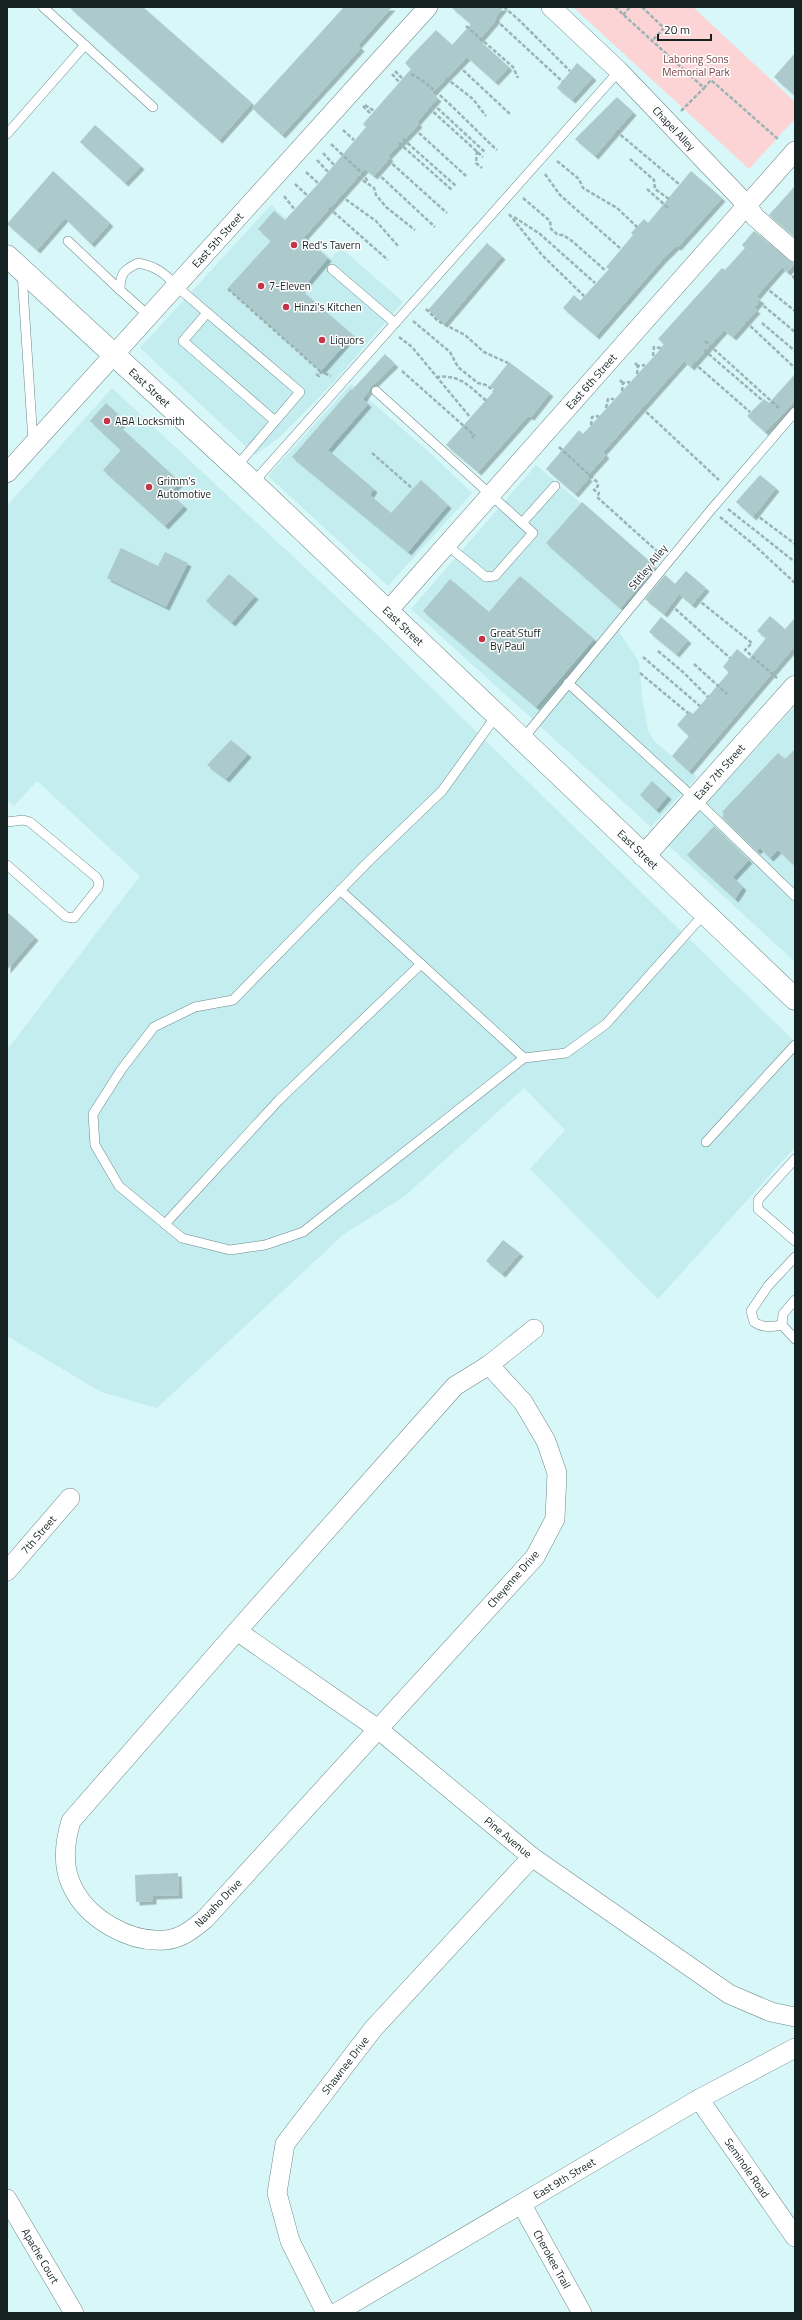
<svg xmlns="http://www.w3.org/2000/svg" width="802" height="2320" font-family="'Titillium Web',sans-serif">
	<defs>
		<filter id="shadow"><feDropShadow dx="3.5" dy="3.5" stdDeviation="0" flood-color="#0004"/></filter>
	</defs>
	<rect width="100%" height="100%" fill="#d8f7f8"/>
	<g fill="#c4edef">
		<path d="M271,205l60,53 10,-10 62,54 -69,80 -54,55 -25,18 -115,-107z"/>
		<path d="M351,384l79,69 42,40 -84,93 -120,-110z"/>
		<path d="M112,388l259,241 424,413v105l-137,152 -128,-130 35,-39 -41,-42 -119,108 -61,38 -187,174 -56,-16 -94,-56v-286l133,-174 -103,-95 -23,25 -7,-6v-294z"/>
		<path d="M536,465l120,102 -36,41v25l19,29 3,35 6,34 7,11 42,35 -46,50 -240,-218z"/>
		<path d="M795,706v256l-127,-117z"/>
	</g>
	<path fill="#fcd4d5" d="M573,7h120l102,95v17l-46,50z"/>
	<g fill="#acc9cb" filter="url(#shadow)">
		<path d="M69,7h74l109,96 -33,37z"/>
		<path d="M344,7h48l-34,38 3,3 -79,87 -30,-27z"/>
		<path d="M451,7h53l-9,11 2,1 -18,21 30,27 -14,15 -28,-25 -35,36 6,5 -21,24 2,2 -31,32 2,2 -16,18 -9,-7 -61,68 24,21 -27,32 52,45 -32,36 -93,-83 43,-47 -13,-12 16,-18 11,9 33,-36 48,-57 -3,-3 48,-55 -6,-6 7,-8 24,-25 16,15 19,-21z"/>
		<path d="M795,53v43l-21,-19z"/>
		<path d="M577,63l16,14 -21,23 -15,-12z"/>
		<path d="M617,97l16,15 -38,44 -20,-17z"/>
		<path d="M95,125l46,41 -16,17 -45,-41z"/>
		<path d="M53,171l57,52 -19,21 -26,-26 -28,32 -30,-26z"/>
		<path d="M691,171l31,27 -44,49 -2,-1 -14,14 -66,76 -33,-28 11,-13 6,6 29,-32 -3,-2 27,-32 -2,-2 13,-14 4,4z"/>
		<path d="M795,186v51l-26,-22z"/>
		<path d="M754,231l41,33 -8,8 -5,-5 -26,30 5,3 -7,8 3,2 -24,27 -9,-7 -33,37 -7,-6 -81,91 3,3 -19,21 2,2 -14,16 -29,-25 33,-39 4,4 74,-81 7,-9 -6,-5 64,-71 3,2 20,-22 -3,-3z"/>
		<path d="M487,243l15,13 -58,68 -16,-14z"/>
		<path d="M385,354l10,10 -24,23 -8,12 5,5 -40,46 46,39 -4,6 21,18 30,-33 27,25 -40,47 -116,-95 59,-68 1,1z"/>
		<path d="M509,362l41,31 -19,24 -3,-1 -50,56 -32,-27 49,-55 -5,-4z"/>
		<path d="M795,374v27l-30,31 -18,-16 17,-17 5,4z"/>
		<path d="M106,403l18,17 -5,6 61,56 -10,11 14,13 -19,20 -62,-56 18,-20 -31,-29z"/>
		<path d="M760,475l16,13 -23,29 -17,-15z"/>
		<path d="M582,502l74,65 -36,41 -74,-65z"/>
		<path d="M121,548l37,18 7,-14 23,11 -22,44 -59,-29z"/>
		<path d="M686,571l20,17 -14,17 -13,-11 -15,20 -19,-15 20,-24 10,9z"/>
		<path d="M229,574l26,22 -23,27 -26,-22z"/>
		<path d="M520,576l74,63 -58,68 -113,-96 27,-32 39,33z"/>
		<path d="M770,616l15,13 10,-11v28l-106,125 -17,-15 17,-20 -12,-11 12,-14 4,3 36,-42 -6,-5 14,-18 12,10 17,-21 -9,-7z"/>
		<path d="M661,617l27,23 -12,14 -27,-22z"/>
		<path d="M231,740l17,14 -22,25 -19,-14z"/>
		<path d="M795,749v117l-17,-16 -8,8 -10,-10 -3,3 -35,-34 2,-3 -2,-2 56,-59 7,6z"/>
		<path d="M652,781l16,15 -12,14 -16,-15z"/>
		<path d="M714,826l35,34 -16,17 10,10 -8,12 -48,-44z"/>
		<path d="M7,912l28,25 -28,33z"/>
		<path d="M503,1240l17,13 -18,21 -16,-13z"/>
		<path d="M178,1873l1,22 -26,1v5l-17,1 -1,-27z"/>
	</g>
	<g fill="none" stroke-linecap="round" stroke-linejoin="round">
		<g stroke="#6e8a8b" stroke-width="10">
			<g id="lane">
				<path d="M43,7l110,100"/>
				<path d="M7,134l78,-89"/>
				<path d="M68,241l52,49"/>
				<path d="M332,269l63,54"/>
				<path d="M22,273l11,169"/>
				<path d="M207,313l-24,28 92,80"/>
				<path d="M149,316l-29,-26c0,-17 4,-20 18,-27 17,3 27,10 38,23l124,106 -64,75"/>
				<path d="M376,391l157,142 -38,43 -9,1 -39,-32"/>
				<path d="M253,483l366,-412"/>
				<path d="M522,523l33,-37"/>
				<path d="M568,683l127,116 100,97"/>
				<path d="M496,716l-54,75 -74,71 -135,138 -38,7 -41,20 -33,43 -28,44 2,31 24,41 63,52 48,12 35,-5 38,-13 221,-174 42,-5 40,-29 98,-110"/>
				<path d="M522,740l188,-229 85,-99"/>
				<path d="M7,822l16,-2 7,2 66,55 3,5 -1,6 -24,30 -8,-1 -59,-52"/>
				<path d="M340,890l184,168"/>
				<path d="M706,1142l89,-97"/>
				<path d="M795,1159l-37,41v9l37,32"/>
				<path d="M165,1224l114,-124 142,-136"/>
				<path d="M795,1300l-12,14 -1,11 13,14"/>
				<path d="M782,1325c-11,2 -19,3 -28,-3l-3,-11 17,-25 27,-29"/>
			</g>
		</g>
		<g stroke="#6e8a8b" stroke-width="20">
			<g id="street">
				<path id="s1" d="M551,7l68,64 128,134 8,12 40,35"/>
				<path id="s2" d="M7,473l421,-466"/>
				<path id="s3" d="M387,612l408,-461"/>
				<path d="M489,1365l34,37 23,39 11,32 -2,46 -20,38 -330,362c-12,10 -24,20 -40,21 -35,3 -78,-21 -93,-54 -10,-20 -7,-45 -1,-65l166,-190 218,-245z"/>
				<path d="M489,1365l45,-36"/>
				<path id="s4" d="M7,1571l63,-73"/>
				<path id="s5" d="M237,1631l141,98 154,128 197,137 42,18 24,5"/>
				<path id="s6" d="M699,2099l96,138"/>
				<path id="s7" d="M7,2199l67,114"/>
				<path id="s8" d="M522,2205l60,108"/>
				<path id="s9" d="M326,2313l-36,-72 -13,-48 8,-49 88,-115 159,-172"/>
				<path id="s10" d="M336,2313l363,-214 96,-51"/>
			</g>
		</g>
		<g stroke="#6e8a8b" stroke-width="23">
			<g id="secondary">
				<path id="s11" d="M7,256l246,227 542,516"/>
				<path id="s12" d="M644,856l151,-169"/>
			</g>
		</g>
		<g stroke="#9bb3b4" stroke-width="2.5" stroke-dasharray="4 2" stroke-linecap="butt">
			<path d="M504,7l16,14 50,50"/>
			<path d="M615,7l89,81 7,-8 68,60"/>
			<path d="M642,7l22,21 -12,13"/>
			<path d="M623,15l7,-8"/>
			<path d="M496,20l67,62"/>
			<path d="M466,26l47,41 5,11"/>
			<path d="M460,65l4,6 47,44"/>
			<path d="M395,71l8,8"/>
			<path d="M392,74l8,9"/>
			<path d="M411,74c19,7 68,60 86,76"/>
			<path d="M446,78l27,21 13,17"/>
			<path d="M433,104l53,49"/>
			<path d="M365,105l9,6"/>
			<path d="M363,106l8,8"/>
			<path d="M429,108l54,49"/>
			<path d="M681,111l23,-23"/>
			<path d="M343,130l11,10"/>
			<path d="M616,131l63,53"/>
			<path d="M419,133l47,43"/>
			<path d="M403,139l53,47"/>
			<path d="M399,143l53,47"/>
			<path d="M331,144l33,31 4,7"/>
			<path d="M477,151l-1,12 6,5"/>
			<path d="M323,153l12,13"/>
			<path d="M630,159l24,21 1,9 14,10"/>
			<path d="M317,160l12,13"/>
			<path d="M388,160l59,53"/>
			<path d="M557,161l22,18 4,9 34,20 20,19"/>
			<path d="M306,172l13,12"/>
			<path d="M377,173l58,54"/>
			<path d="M545,174l15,21 61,54"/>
			<path d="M358,177l16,11 2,7 10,12 29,23"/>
			<path d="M295,184l13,12"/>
			<path d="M647,189l20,18v2"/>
			<path d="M284,196l11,14"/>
			<path d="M341,196l35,25 23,26"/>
			<path d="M523,198l27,23 1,8 7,6h5l9,6 34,30"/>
			<path d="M329,208l59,52"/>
			<path d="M509,214l33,41 42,41"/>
			<path d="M514,217l26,17 55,49"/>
			<path d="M789,271l6,8"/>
			<path d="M765,287l30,24"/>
			<path d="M228,289l93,83"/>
			<path d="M759,302l36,30"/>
			<path d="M426,309l12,12 27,14 19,17 24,11"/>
			<path d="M413,321l37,31 8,15 20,16 8,2 8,6"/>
			<path d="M746,322l49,46"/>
			<path d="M762,323l33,28"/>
			<path d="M399,337l13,10 58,70"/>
			<path d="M705,341l75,68"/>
			<path d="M704,350l58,50"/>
			<path d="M653,356l1,-9 7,1"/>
			<path d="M635,363l3,3"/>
			<path d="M694,363l56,49"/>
			<path d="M402,371l72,64 -2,3"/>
			<path d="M316,374l3,2 2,-4 10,4"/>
			<path d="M637,374l1,-8 7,-1"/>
			<path d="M436,377c26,-3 34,11 52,25"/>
			<path d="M620,380l3,3"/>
			<path d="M622,391l1,-8 7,-1"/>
			<path d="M606,408l2,-9h6"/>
			<path d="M642,408l77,72"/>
			<path d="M591,425l1,-8 7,-1"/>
			<path d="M559,447l38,35 1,4 -4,4 5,3 -2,4 62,56"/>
			<path d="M372,453l41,36"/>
			<path d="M728,509l67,53"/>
			<path d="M755,514l40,30"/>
			<path d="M720,517l33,27 42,39"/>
			<path d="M697,599l55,44 -7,7 32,28"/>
			<path d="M671,605l59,53"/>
			<path d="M658,651l25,21 25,25"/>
			<path d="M643,657l57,49"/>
			<path d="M694,664l33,30"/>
			<path d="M640,673l48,40"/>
		</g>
		<use href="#lane" stroke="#fff" stroke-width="9"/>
		<use href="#street" stroke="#fff" stroke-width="19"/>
		<use href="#secondary" stroke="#fff" stroke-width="22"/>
	</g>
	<g fill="#c43449" stroke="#fff" stroke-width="1.5">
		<circle cx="294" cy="245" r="4"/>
		<circle cx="261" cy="286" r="4"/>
		<circle cx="286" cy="307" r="4"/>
		<circle cx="322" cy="340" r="4"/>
		<circle cx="107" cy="421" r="4"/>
		<circle cx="149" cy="487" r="4"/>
		<circle cx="482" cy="639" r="4"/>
	</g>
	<g text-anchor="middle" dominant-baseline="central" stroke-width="3" stroke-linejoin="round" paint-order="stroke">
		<g font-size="11" fill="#7e4447" stroke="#fff">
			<text x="696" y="59">Laboring Sons<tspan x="696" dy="13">Memorial Park</tspan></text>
		</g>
		<g font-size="11" fill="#162122" stroke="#fff">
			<text stroke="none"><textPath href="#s1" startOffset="173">Chapel Alley</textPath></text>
			<text stroke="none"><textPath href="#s2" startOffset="314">East 5th Street</textPath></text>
			<text stroke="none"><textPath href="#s3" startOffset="308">East 6th Street</textPath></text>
			<text stroke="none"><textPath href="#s11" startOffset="194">East Street</textPath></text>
			<text transform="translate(648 567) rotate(-51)">Stitley Alley</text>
			<text stroke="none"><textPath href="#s11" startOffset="542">East Street</textPath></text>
			<text stroke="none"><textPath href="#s12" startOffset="113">East 7th Street</textPath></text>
			<text stroke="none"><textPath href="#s11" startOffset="866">East Street</textPath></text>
			<text stroke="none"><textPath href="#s4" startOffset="48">7th Street</textPath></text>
			<text transform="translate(513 1579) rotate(-49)">Cheyenne Drive</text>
			<text stroke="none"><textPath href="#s5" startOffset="341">Pine Avenue</textPath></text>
			<text transform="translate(218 1903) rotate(-46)">Navaho Drive</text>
			<text stroke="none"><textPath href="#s9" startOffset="279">Shawnee Drive</textPath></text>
			<text stroke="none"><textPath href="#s6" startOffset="84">Seminole Road</textPath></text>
			<text stroke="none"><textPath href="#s10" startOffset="265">East 9th Street</textPath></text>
			<text stroke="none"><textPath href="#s7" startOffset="66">Apache Court</textPath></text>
			<text stroke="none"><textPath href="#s8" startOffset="62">Cherokee Trail</textPath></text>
		</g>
		<g font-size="11" fill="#162122" stroke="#fff" text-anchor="start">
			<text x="302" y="245">Red's Tavern</text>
			<text x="269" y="286">7-Eleven</text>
			<text x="294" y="307">Hinzi's Kitchen</text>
			<text x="330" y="340">Liquors</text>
			<text x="115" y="421">ABA Locksmith</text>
			<text x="157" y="481">Grimm's<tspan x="157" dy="13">Automotive</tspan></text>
			<text x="490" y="633">Great Stuff<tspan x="490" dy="13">By Paul</tspan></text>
		</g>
	</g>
	<rect width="802" height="2320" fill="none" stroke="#162122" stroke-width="16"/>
	<path d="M658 34v6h53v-6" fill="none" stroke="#162122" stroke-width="2"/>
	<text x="664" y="34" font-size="12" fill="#162122" stroke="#ffffff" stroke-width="3" paint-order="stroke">20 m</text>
</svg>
